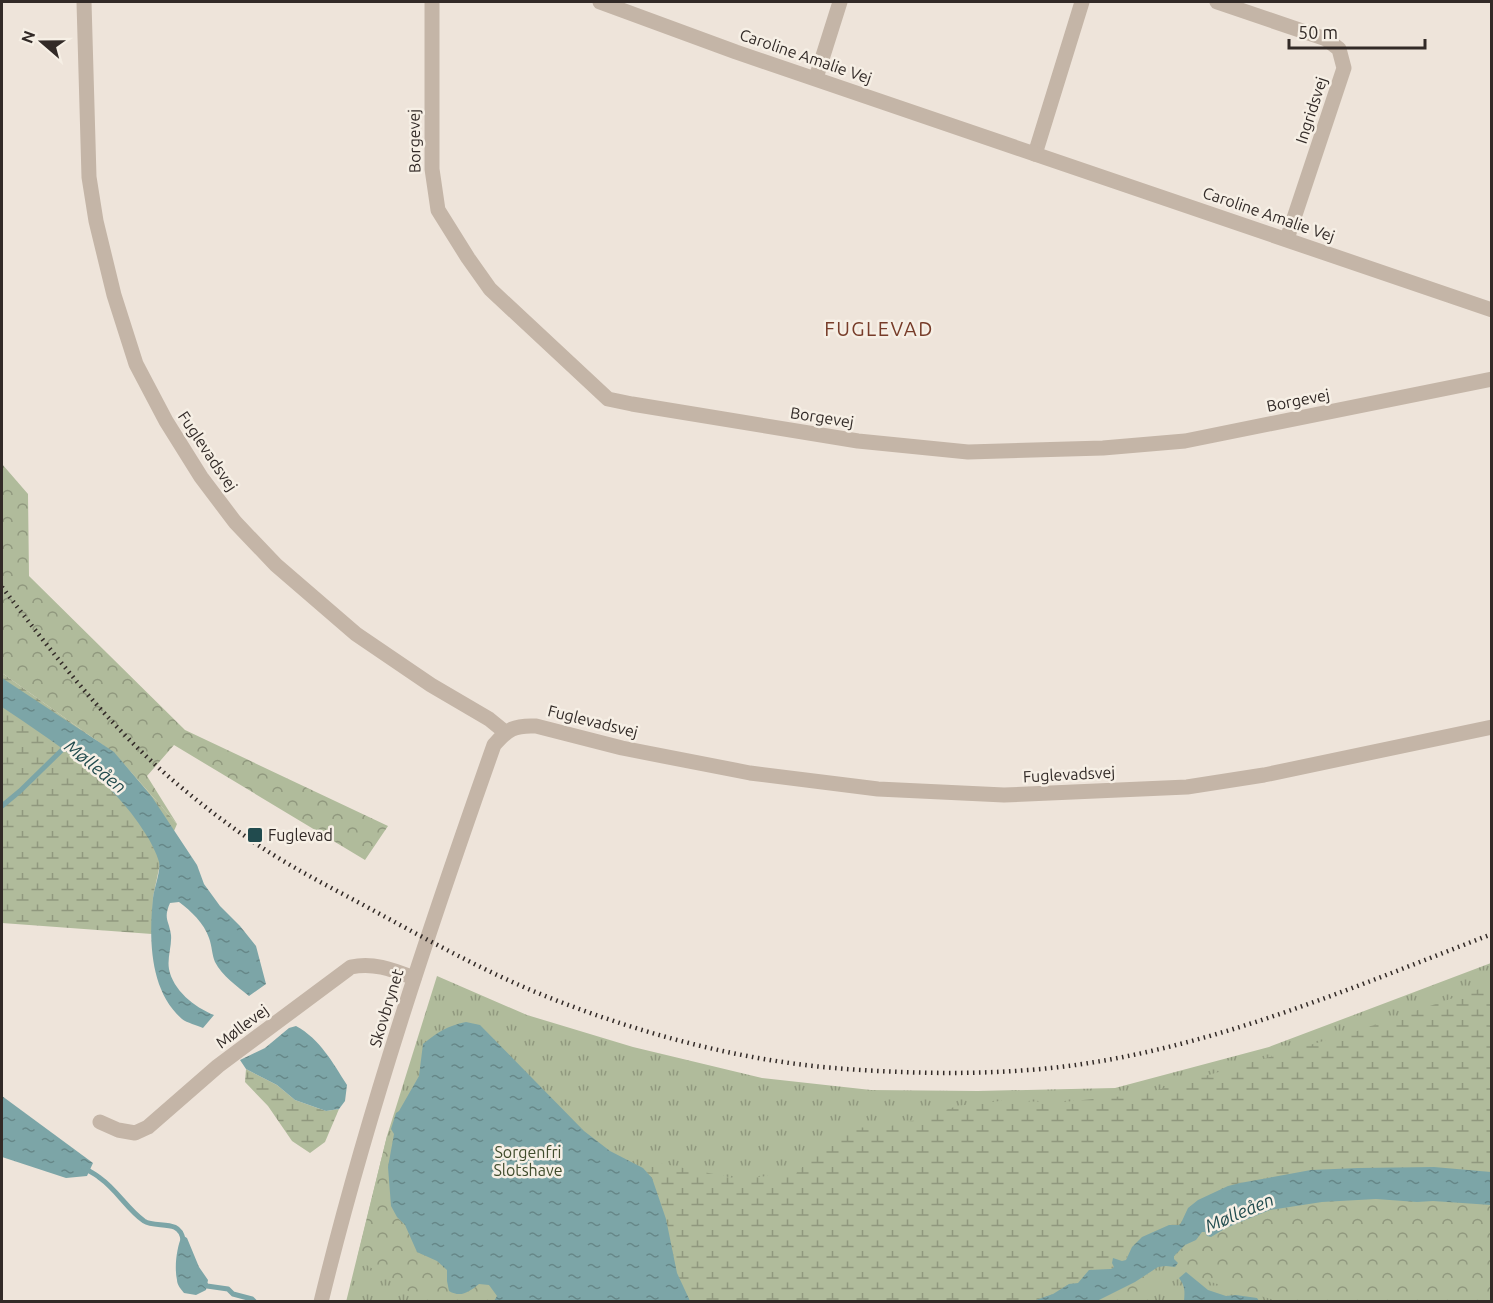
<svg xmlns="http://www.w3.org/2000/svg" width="1493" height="1303" font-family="Ubuntu,sans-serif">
	<defs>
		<pattern id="grass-tufts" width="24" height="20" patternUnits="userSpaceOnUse" patternTransform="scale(1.5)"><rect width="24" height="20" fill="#b0bb9b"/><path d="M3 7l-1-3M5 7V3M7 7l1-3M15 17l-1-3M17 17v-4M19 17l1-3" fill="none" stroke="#90987e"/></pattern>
		<pattern id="forest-crowns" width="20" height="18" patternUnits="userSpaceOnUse" patternTransform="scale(1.5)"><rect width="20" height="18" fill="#b0bb9b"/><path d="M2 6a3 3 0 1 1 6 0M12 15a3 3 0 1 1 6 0" fill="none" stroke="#90987e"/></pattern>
		<pattern id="wetland-marsh" width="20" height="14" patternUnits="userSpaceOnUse" patternTransform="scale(1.5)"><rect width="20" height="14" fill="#b0bb9b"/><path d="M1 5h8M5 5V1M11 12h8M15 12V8" fill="none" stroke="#90987e"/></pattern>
		<pattern id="water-ripples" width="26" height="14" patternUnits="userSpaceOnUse" patternTransform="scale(1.5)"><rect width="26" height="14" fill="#7ca5a7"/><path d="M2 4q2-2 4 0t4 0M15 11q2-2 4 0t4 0" fill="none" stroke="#668788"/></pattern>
	</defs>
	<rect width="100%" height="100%" fill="#eee4da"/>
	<path fill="url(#grass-tufts)" d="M1491,963v338l-1145,1 41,-166 50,-160 90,39 106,32 129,31 109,12 107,1 137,-3 154,-41z"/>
	<g fill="url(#forest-crowns)">
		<path d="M2,464l26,30 1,82 156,154 203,96 -23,34 -191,-115 -27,31 30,48 -63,-71 -112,-80z"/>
		<path d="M387,1136l6,3 -5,28 9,50 8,8 12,27 20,9 10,10v10l2,10c12,7 20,1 30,-7l10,1 8,11 -3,5h-70l-67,-42z"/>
		<path d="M1376,1199c38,1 77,5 115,6v96h-213l-96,-27 -7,-7 3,-4 -4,-6 11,-12 10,-5 7,-8h3l2,5h4l15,-9 44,-18 52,-8z"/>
		<path d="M1148,1274l1,27 -52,1z"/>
	</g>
	<g fill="url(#wetland-marsh)">
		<path d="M2,673l112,80 63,71 -17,40 -7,33 -1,37 -150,-11z"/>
		<path d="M1491,985v187l-57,-5 -123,3 -71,13 -42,17 -10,8 -7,15 -2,2c-18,3 -35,7 -47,22 -3,4 -4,9 -6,13l-6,1 -6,-3 -2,5 2,4 -3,2 -22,1 -11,13 -9,1 -16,10 -20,7h-343l-13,-28 -11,-54 -14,-41 -9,-10 15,-5 81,16 57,-6 48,-46 38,1 34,-8 41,-14 43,-5 63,1 81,-8 210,-62z"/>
		<path d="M246,1069l31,16 18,15 31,11 13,-2 -14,33 -15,11 -18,-12 -24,-35 -23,-24z"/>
	</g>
	<g fill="url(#water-ripples)">
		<path d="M2,678l112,74 38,45 45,68 7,19 16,22 20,20 16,20 10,38 -17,12c-12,-10 -27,-20 -34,-34 -3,-7 -3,-16 -6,-24 -5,-15 -18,-27 -30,-36l-9,1c-7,16 -1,17 1,32 1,11 -4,23 -2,34 4,21 25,38 45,46l-11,13c-6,-3 -16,-5 -21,-9 -33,-29 -33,-81 -29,-121 1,-10 8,-27 6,-36 -2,-8 -9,-22 -14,-29 -34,-55 -91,-91 -143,-126z"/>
		<path d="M466,1022l14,3 104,106 26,20 33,17 9,10 14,41 11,54 13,28h-196l3,-5 -8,-11 -10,-1c-10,8 -18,14 -30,7l-2,-10v-11l-10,-9 -20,-9 -12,-27 -8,-8 -6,-11 -3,-39 6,-33 -3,-5 5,-16 3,-2 20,-35 4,-32c15,-12 24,-18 43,-22z"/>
		<path d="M296,1026c24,13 37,37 51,59l-2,16 -6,8 -13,2 -31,-11 -18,-15 -31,-16 -6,-9 25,-12 24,-20z"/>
		<path d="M2,1096l91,67 -6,13 -21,2 -64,-21z"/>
		<path d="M1434,1167l57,5v33l-58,-4 -16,1 -41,-3 -54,3 -52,8 -44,18 -15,9 -4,-1 -2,-4h-3l-6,8 -11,5 -11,11v3l4,4 -3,4 -9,-1 -8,1 -23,15 -38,19h-64l20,-7 16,-10 9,-1 11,-13 22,-1 3,-2 -2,-4 1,-5 9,3 4,-1 6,-13 10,-10 27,-12h10l2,-2 7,-15 10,-8 30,-14 12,-3 71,-13 47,-2z"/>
		<path d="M182,1235l5,3 12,29 9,13 -2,10 -10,5 -12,-2c-3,-4 -7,-8 -7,-13 -3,-14 0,-33 5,-45z"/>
		<path d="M1186,1272l22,18 18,6 10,-1 21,3 2,3h-75c1,-10 1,-15 -5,-23z"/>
	</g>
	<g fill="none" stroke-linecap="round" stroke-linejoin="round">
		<g stroke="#7ca5a7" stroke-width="5">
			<path d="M2,806l18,-15 46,-45"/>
			<path d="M84,1168c5,3 11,6 16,10 17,12 27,31 44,43 12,8 36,-3 39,19"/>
			<path d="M203,1282l4,4 21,3 5,5 19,5 3,3"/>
		</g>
		<g stroke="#c4b5a7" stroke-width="15">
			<path d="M432,2v167l6,41 30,48 22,31 118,110 24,5 226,37 110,11 135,-4 82,-7 307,-62"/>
			<path d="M1217,2l109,37 13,10 5,19 -57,171"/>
			<path d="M816,78l24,-76"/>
			<path d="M1035,154l47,-152"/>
			<path d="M100,1122l18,8 17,3 13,-6 70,-61 133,-99c23,-5 42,3 63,11"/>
		</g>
		<g stroke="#c4b5a7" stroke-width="15">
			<path d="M84,2l5,175 7,44 18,74 22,69 30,57 35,56 34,45 41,43 80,69 75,51 58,34 16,13"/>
			<path d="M600,2l136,50 756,258"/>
			<path d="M321,1302c46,-189 108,-373 173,-557 14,-16 20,-20 42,-19l86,22 128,25 128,16 126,6 183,-8 77,-12 228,-48"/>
		</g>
		<path stroke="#322a27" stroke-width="4.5" stroke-dasharray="1.5 4.5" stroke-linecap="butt" d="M2,587c49,64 99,129 159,183 42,37 87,71 136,99 26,15 54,29 81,44 59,32 117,64 180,88 88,34 182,59 276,67 22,2 45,3 67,4 53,2 107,1 159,-5 151,-18 291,-79 432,-133"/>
	</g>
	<rect fill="#214b4e" stroke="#f6efe5" stroke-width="2" x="247" y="827" width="16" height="16" rx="3"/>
	<g text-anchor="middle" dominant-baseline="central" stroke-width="5" stroke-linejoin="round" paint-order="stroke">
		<g font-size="16" fill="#322a27" stroke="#f6efe5">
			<text transform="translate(806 56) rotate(19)">Caroline Amalie Vej</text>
			<text transform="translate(1311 110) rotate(-72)">Ingridsvej</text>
			<text transform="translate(414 141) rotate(-91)">Borgevej</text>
			<text transform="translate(1269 214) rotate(19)">Caroline Amalie Vej</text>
			<text transform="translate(1298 400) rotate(-11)">Borgevej</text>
			<text transform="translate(822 417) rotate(9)">Borgevej</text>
			<text transform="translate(208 451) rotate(56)">Fuglevadsvej</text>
			<text transform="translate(593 721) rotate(14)">Fuglevadsvej</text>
			<text transform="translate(1069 774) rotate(-3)">Fuglevadsvej</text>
			<text transform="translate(386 1008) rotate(-73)">Skovbrynet</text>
			<text transform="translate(242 1026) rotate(-37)">Møllevej</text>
		</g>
		<g font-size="16" fill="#322a27" stroke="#f6efe5" text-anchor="start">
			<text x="268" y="835">Fuglevad</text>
		</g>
		<g font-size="16" fill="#414d2d" stroke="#f6efe5">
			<text x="528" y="1152">Sorgenfri<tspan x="528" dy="18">Slotshave</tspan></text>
		</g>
		<g font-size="18" font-style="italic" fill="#214b4e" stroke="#f6efe5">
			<text transform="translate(96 766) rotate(39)">Mølleåen</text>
			<text transform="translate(1239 1212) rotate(-23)">Mølleåen</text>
		</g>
		<g font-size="20" letter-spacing="1.5" fill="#773c29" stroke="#f6efe5">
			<text x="879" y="328">FUGLEVAD</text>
		</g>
	</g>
	<rect width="1493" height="1303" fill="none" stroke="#322a27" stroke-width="6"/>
	<g transform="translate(42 42) rotate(290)" stroke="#f6efe5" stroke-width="4.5" paint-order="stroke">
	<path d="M0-4.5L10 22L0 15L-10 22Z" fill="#322a27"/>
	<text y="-9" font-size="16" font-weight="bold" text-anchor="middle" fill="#322a27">N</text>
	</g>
	<path d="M1289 39v9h136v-9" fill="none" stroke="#322a27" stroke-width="3"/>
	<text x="1298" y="39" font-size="18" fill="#322a27" stroke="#f6efe5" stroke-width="4.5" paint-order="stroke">50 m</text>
</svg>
